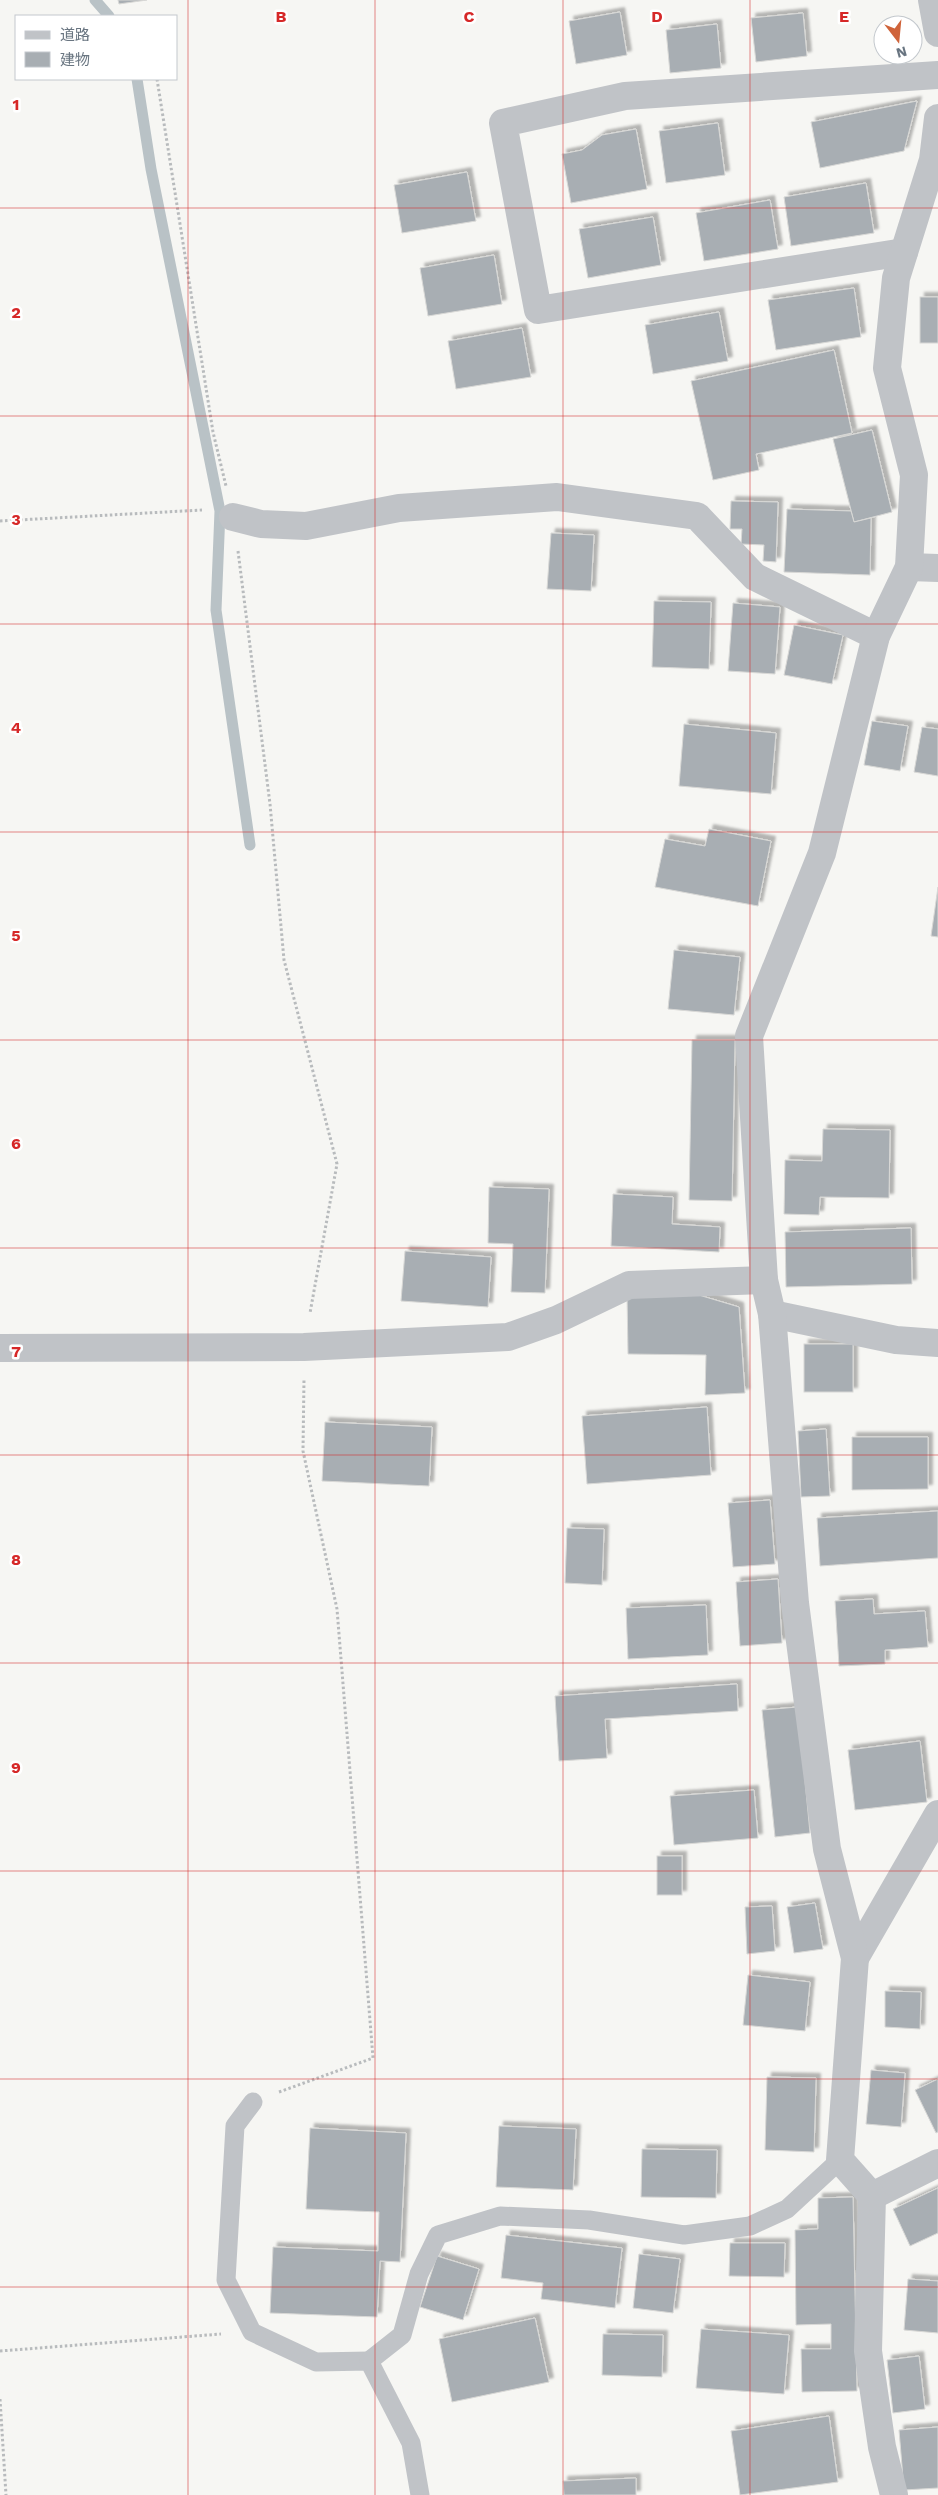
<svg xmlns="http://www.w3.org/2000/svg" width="938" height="2495" font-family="'Work Sans','Noto Sans JP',sans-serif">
	<defs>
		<filter id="shadow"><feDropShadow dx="4.5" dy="-4.5" stdDeviation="1" flood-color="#0004"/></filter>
	</defs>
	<rect width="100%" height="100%" fill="#f6f6f3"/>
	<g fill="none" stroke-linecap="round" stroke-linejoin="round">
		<g stroke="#b9c2c6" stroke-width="11">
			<path d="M95,0l14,16"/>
			<path d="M137,79l14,90 69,342 -4,99 34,235"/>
		</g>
	</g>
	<g fill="#a8aeb3" stroke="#d8d8d6" filter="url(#shadow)">
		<path d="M118,0h29l-28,4z"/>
		<path d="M620,12l7,43 -51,9 -7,-43z"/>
		<path d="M803,13l4,43 -51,6 -5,-44z"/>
		<path d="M717,24l4,44 -51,5 -4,-43z"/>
		<path d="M917,101l-13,50 -84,17 -9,-46z"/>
		<path d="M718,123l7,52 -59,8 -7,-52z"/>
		<path d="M636,129l11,60 -76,14 -9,-49 20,-4 20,-15z"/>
		<path d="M467,172l9,49 -74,12 -8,-48z"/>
		<path d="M866,183l8,50 -83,13 -7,-49z"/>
		<path d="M770,200l8,49 -74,12 -8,-48z"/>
		<path d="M653,217l8,48 -73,13 -9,-49z"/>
		<path d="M494,255l8,49 -74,12 -8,-48z"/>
		<path d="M854,288l7,49 -85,13 -8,-50z"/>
		<rect x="920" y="297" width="18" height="46"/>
		<path d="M719,312l9,49 -75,13 -8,-49z"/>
		<path d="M522,328l9,49 -75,12 -8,-48z"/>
		<path d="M834,350l18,83 -96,21 3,16 -46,10 -22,-99z"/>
		<path d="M872,430l20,82 -38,10 -21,-83z"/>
		<path d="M731,501l47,1 -2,60 -13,-1 1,-16 -23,-1 1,-15h-12z"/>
		<path d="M787,509l64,2 3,11 17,-4 -1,57 -86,-3z"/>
		<path d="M551,533l43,2 -3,56 -44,-2z"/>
		<path d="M654,601l57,1 -2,67 -57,-2z"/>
		<path d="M733,603l47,4 -5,67 -47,-3z"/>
		<path d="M794,625l49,10 -11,49 -48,-9z"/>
		<path d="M872,721l36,5 -8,45 -36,-6z"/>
		<path d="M684,724l92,9 -5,61 -92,-8z"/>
		<path d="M922,727l16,2v47l-24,-4z"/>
		<path d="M709,829l62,12 -13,65 -103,-19 10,-48 40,7z"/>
		<path d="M938,887v50l-7,-1z"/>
		<path d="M674,950l66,7 -6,58 -66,-6z"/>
		<path d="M692,1040h43l-3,161 -43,-1z"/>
		<path d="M823,1129l67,1 -1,68 -69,-1 -1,18 -35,-1 1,-54 37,1z"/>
		<path d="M489,1187l60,2 -4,104 -34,-1 2,-48 -25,-1z"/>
		<path d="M613,1194l60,3 -1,27 48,3 -1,25 -108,-6z"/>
		<path d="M911,1228l1,56 -126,3 -1,-55z"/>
		<path d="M405,1251l86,6 -3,50 -87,-6z"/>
		<path d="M692,1293l47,14 6,86 -40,2 1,-40 -78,-1 -1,-59z"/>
		<rect x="804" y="1344" width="49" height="48"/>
		<path d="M707,1407l4,68 -124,9 -5,-68z"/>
		<path d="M325,1422l107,5 -3,59 -107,-5z"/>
		<path d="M826,1429l4,67 -29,1 -3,-66z"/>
		<path d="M852,1437h76v52l-76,1z"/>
		<path d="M770,1500l5,64 -42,3 -5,-64z"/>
		<path d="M938,1511v47l-118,8 -3,-48z"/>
		<path d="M567,1528l37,1 -2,56 -37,-2z"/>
		<path d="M778,1579l4,64 -42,3 -4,-64z"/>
		<path d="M873,1599l1,15 51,-3 3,36 -43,3v14l-46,2 -4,-65z"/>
		<path d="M706,1605l2,50 -80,4 -2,-51z"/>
		<path d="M737,1684l1,27 -133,8 2,39 -48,3 -4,-65z"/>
		<path d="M798,1707l12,126 -35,4 -13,-127z"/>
		<path d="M920,1741l7,61 -72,8 -7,-60z"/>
		<path d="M754,1790l4,48 -84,7 -4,-49z"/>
		<rect x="657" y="1856" width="25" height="39"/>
		<path d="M815,1903l8,46 -29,4 -7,-46z"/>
		<path d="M772,1906l3,45 -28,3 -2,-47z"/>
		<path d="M748,1975l62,7 -5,49 -62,-6z"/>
		<path d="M885,1991l36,1 -1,37 -35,-2z"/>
		<path d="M871,2070l34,3 -4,54 -35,-3z"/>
		<path d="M767,2077l49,1 -2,74 -49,-2z"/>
		<path d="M938,2079v53l-2,1 -21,-43z"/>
		<path d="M499,2126l77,3 -3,61 -77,-3z"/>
		<path d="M310,2128l96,5 -6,129 -20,-1 -3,56 -107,-4 3,-66 105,4 1,-39 -73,-3z"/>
		<path d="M642,2149l75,1 -1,48 -75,-1z"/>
		<path d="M938,2188v45l-28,13 -17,-37z"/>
		<path d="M853,2197l4,194 -55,1 -1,-43h30v-25l-35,1 -1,-95 23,-1v-31z"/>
		<path d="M506,2235l116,13 -7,60 -74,-9 2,-16 -42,-5z"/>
		<path d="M730,2243h55l-1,34 -55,-1z"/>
		<path d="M639,2254l41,5 -7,54 -40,-5z"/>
		<path d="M437,2256l42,13 -16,51 -43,-13z"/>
		<path d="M908,2279l30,2v52l-34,-3z"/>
		<path d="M535,2318l14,64 -97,20 -13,-63z"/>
		<path d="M701,2329l88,6 -5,59 -88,-6z"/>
		<path d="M603,2334l60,1 -1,42 -60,-2z"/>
		<path d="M919,2356l6,53 -32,4 -6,-53z"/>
		<path d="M829,2416l9,66 -98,13 -9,-64z"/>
		<path d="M938,2427v61l-34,2 -5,-60z"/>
		<path d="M636,2478v17h-72l-1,-14z"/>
	</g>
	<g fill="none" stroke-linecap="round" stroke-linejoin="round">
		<g stroke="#b8bbbd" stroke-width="3" stroke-dasharray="2.5 2.5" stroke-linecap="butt">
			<path d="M157,79l56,353 13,54"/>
			<path d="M0,521l202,-11"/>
			<path d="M238,551l32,253 14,156 53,204 -27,149"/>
			<path d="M279,2092l94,-34 -36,-449 -34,-158 1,-72"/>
			<path d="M0,2351l221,-17"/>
			<path d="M0,2399l6,96"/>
		</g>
		<g stroke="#c0c3c7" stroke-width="19">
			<path d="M253,2102l-18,24 -9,154 26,52 64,30 53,-1 42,82 9,52"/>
			<path d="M369,2361l33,-26 17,-61 19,-39 62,-19 89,4 95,15 66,-9 37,-17 53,-49"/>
		</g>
		<g stroke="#c0c3c7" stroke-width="28">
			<path d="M932,0l6,33"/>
			<path d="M904,252l-366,58 -35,-187 122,-27 313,-21"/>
			<path d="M233,517l28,7 45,2 93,-18 158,-11 140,19 58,61 121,59"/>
			<path d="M909,567l29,1"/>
			<path d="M772,1314l124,26 42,3"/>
			<path d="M0,1348l304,-1 204,-10 48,-17 73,-35 135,-5"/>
			<path d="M855,1958l83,-144"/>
			<path d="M872,2196l66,-33"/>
			<path d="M894,2495l-12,-48 -14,-96 4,-155 -32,-36 15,-202 -28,-109 -32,-246 -23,-289 -8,-34 -15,-244 73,-183 54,-217 33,-69 5,-92 -27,-107 9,-90 37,-118 5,-42"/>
		</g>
	</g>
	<path fill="none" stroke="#d62828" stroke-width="1" stroke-opacity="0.55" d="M188,0v2495M375,0v2495M563,0v2495M750,0v2495M0,208h938M0,416h938M0,624h938M0,832h938M0,1040h938M0,1248h938M0,1455h938M0,1663h938M0,1871h938M0,2079h938M0,2287h938"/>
	<g font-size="16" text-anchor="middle" font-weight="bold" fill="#d62828" stroke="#fff" stroke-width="5" stroke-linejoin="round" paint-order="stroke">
		<text x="281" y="22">B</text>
		<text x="469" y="22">C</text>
		<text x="657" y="22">D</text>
		<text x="844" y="22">E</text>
		<text x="16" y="110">1</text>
		<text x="16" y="318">2</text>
		<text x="16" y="525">3</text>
		<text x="16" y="733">4</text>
		<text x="16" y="941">5</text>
		<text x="16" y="1149">6</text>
		<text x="16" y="1357">7</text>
		<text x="16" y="1565">8</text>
		<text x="16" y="1773">9</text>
	</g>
	<rect x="15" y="15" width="162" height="65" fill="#ffffff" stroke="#c3c8cd"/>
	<rect x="25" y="31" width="25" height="8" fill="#c0c3c7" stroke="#c3c8cd"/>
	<text x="60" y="40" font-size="15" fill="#697581">道路</text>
	<rect x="25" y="52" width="25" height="15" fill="#a8aeb3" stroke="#c3c8cd"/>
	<text x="60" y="65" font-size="15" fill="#697581">建物</text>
	<g transform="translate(898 40) rotate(164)"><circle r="24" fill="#ffffff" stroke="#c3c8cd"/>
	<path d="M0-4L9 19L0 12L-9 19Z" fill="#cf633a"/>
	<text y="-8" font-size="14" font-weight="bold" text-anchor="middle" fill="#697581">N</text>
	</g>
</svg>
